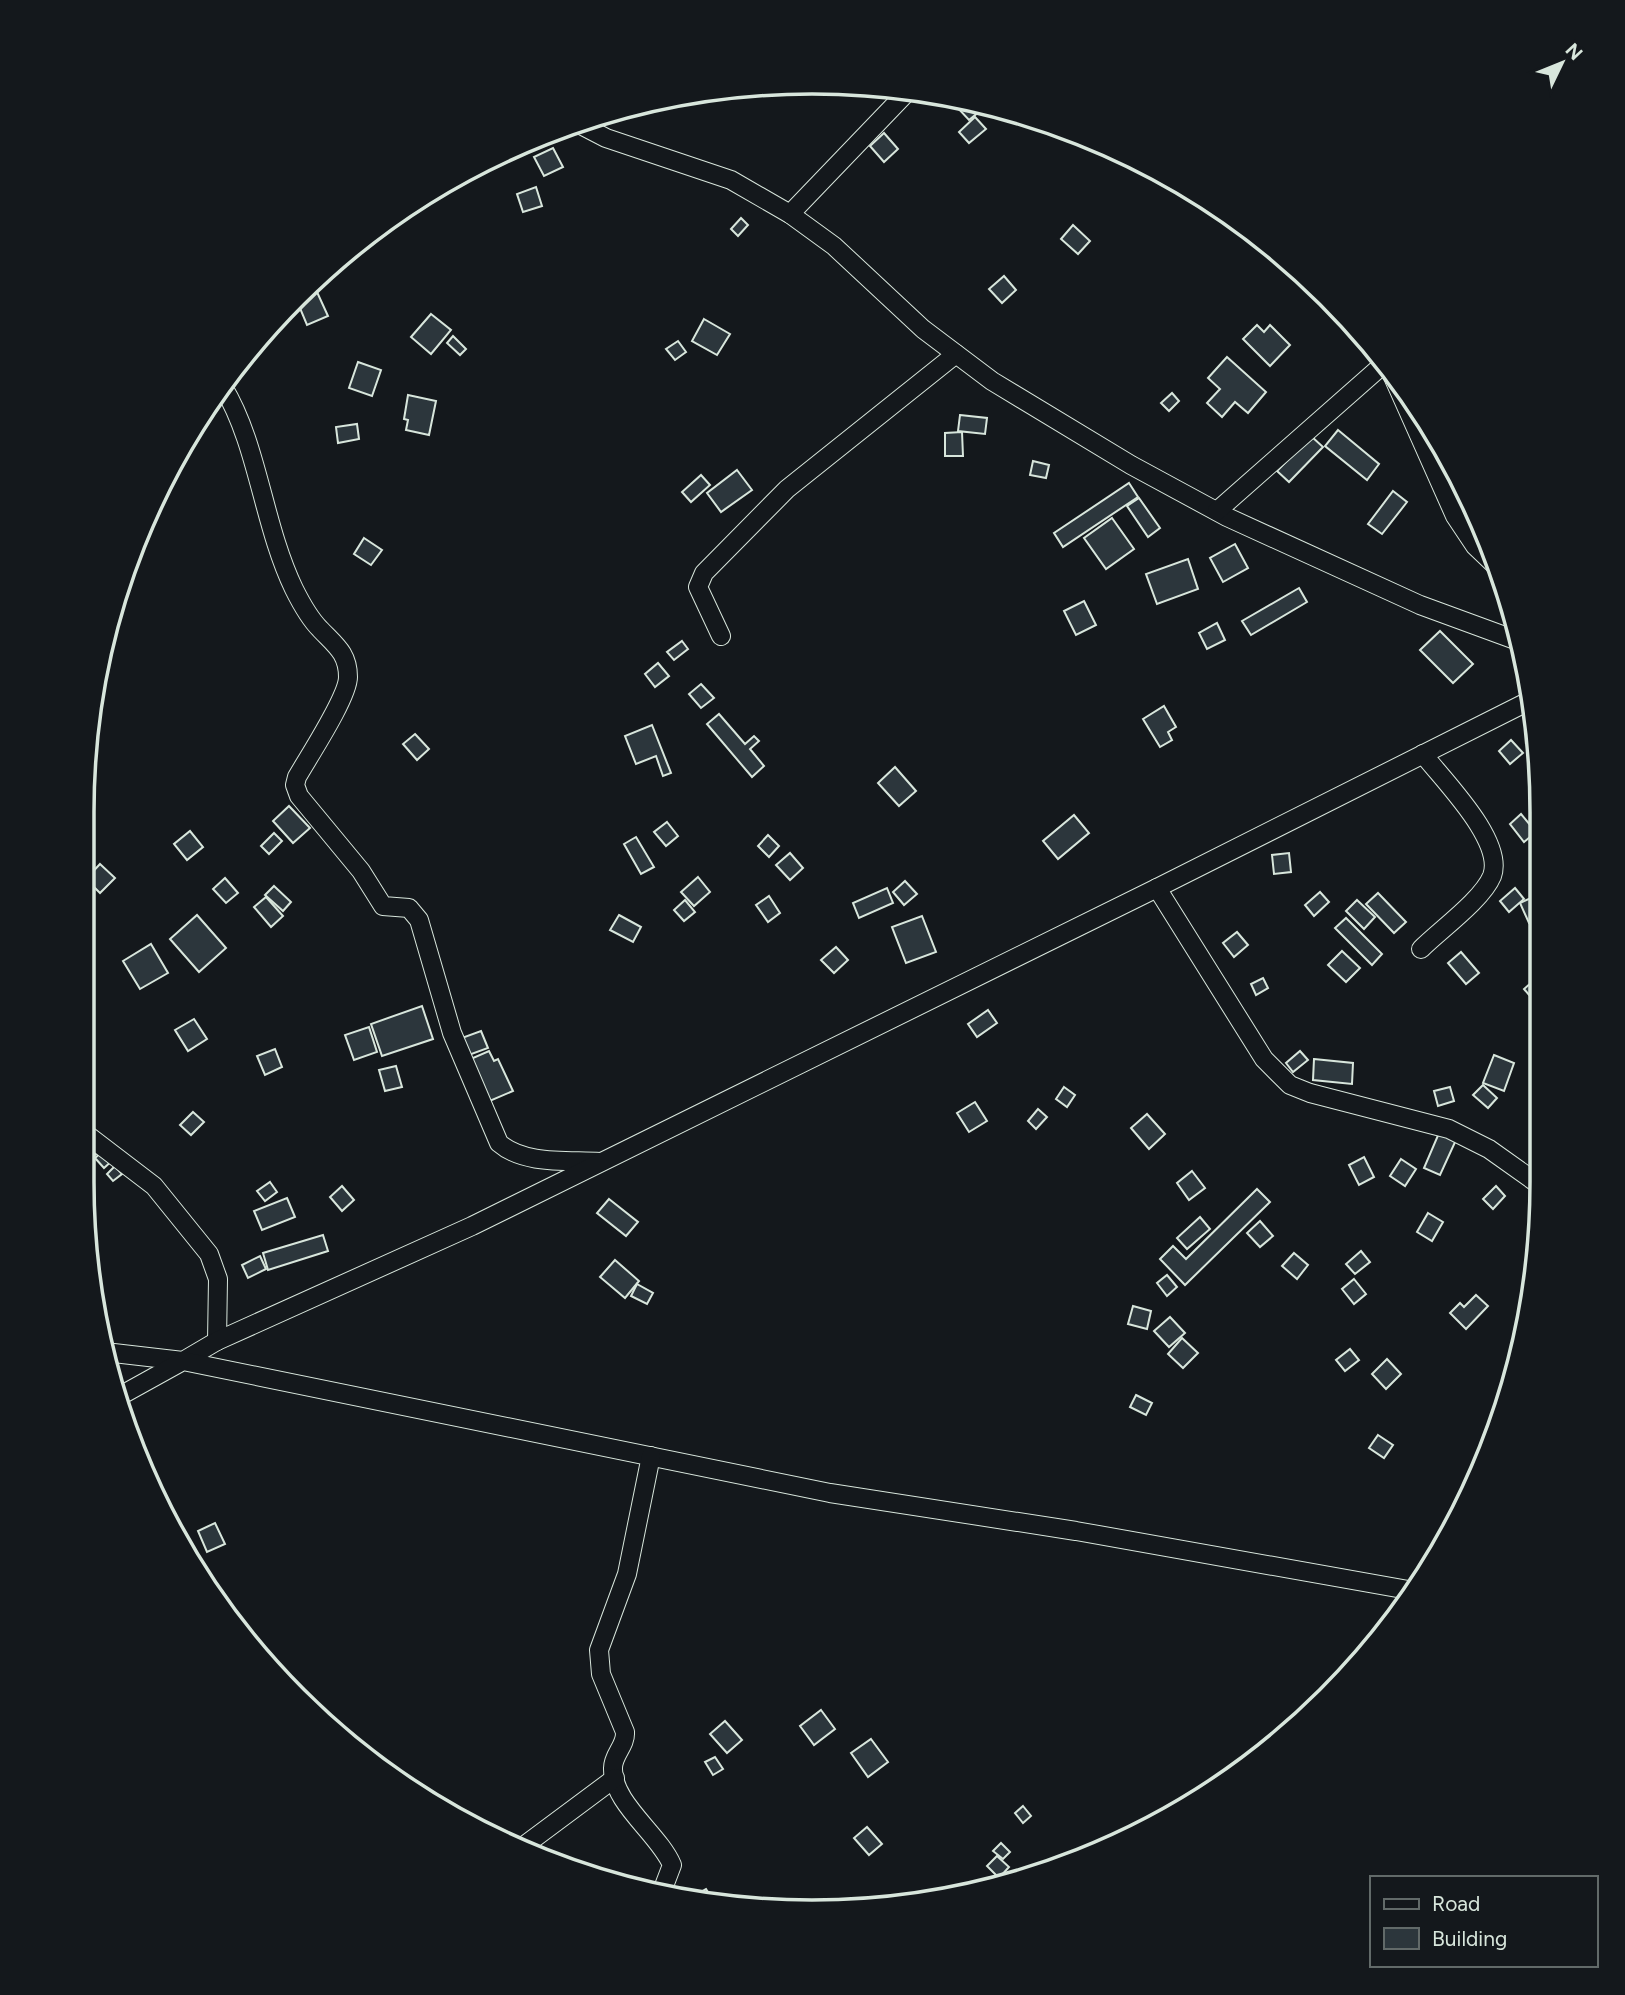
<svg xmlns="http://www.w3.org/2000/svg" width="1625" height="1995" font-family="Figtree,sans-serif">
	<rect width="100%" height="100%" fill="#14181c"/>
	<g fill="#2c363c" stroke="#d8e6dc" stroke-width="2">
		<path d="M962,101l12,3 6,7 -11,9 -13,-14z"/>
		<path d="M975,117l11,12 -17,14 -10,-11z"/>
		<path d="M884,133l14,16 -14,13 -14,-16z"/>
		<path d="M553,148l10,19 -19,9 -10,-19z"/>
		<path d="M536,187l6,19 -19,6 -6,-18z"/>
		<path d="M741,218l7,7 -10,11 -7,-7z"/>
		<path d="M1073,225l17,16 -12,13 -17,-15z"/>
		<path d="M1004,276l12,14 -14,13 -13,-14z"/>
		<path d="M317,292l11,24 -21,9 -10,-24z"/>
		<path d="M431,314l20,16 -20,24 -20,-17z"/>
		<path d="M704,319l26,15 -13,21 -25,-14z"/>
		<path d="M1257,325l7,7 6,-7 20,20 -20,21 -27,-27z"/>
		<path d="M453,336l13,13 -6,6 -13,-12z"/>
		<path d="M678,341l8,11 -11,8 -9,-11z"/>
		<path d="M1227,357l39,35 -18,21 -13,-11 -13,15 -15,-14 13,-14 -12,-11z"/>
		<path d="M358,362l23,8 -9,26 -23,-8z"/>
		<path d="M1172,393l7,8 -10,10 -8,-8z"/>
		<path d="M408,395l28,6 -7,34 -23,-5 2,-10 -4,-1z"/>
		<path d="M960,415l27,3 -2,16 -27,-3z"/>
		<path d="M357,424l2,15 -21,4 -2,-16z"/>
		<path d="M1338,430l41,34 -12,16 -42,-34z"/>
		<path d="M962,432l1,24h-18v-23z"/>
		<path d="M1311,436l12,11 -34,35 -12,-11z"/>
		<path d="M1033,461l16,4 -3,13 -16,-3z"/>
		<path d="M737,470l15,20 -31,22 -14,-19z"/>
		<path d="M701,475l9,10 -19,17 -9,-10z"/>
		<path d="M1129,483l9,14 -75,50 -9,-14z"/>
		<path d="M1393,491l14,11 -25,32 -14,-10z"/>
		<path d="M1139,498l21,30 -12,9 -21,-31z"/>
		<path d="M1112,518l22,31 -28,20 -22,-31z"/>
		<path d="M364,538l18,12 -11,15 -17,-11z"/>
		<path d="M1235,544l13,24 -25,14 -13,-24z"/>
		<path d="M1188,559l10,30 -41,15 -11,-30z"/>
		<path d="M1299,588l8,14 -56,33 -9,-14z"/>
		<path d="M1084,601l12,24 -20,10 -12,-24z"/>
		<path d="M1217,623l8,17 -18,9 -8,-16z"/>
		<path d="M1440,631l33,33 -20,19 -33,-33z"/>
		<path d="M682,641l6,8 -14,11 -7,-8z"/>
		<path d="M658,663l11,13 -14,11 -10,-13z"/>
		<path d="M701,684l13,14 -13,10 -12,-14z"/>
		<path d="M1164,706l12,21 -8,5 4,8 -12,7 -17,-28z"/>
		<path d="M719,714l26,30 9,-8 5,5 -9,8 14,17 -12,11 -45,-53z"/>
		<path d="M652,725l19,48 -8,3 -7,-20 -20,8 -11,-28z"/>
		<path d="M415,734l14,15 -12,11 -14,-16z"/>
		<path d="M1511,740l12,13 -13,11 -11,-13z"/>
		<path d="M895,767l21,24 -17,15 -21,-23z"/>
		<path d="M289,806l21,22 -17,15 -20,-22z"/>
		<path d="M1541,808v21l-10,-11z"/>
		<path d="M1521,814l15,18 -12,10 -14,-18z"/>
		<path d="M1074,815l15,18 -31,26 -15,-18z"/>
		<path d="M667,822l11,14 -12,10 -12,-14z"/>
		<path d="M190,831l13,16 -16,13 -13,-16z"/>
		<path d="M274,833l8,8 -13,13 -8,-8z"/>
		<path d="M768,835l11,11 -10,11 -11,-11z"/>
		<path d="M636,837l18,30 -13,7 -17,-30z"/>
		<path d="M790,853l13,15 -13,12 -14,-15z"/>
		<path d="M1289,853l2,19 -17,2 -2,-19z"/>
		<path d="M100,864l15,14 -15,15 -14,-14z"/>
		<path d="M698,877l12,15 -16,14 -13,-14z"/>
		<path d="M225,878l13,15 -12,10 -13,-14z"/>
		<path d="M905,881l12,13 -13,11 -11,-13z"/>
		<path d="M274,886l17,16 -8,9 -18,-16z"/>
		<path d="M887,888l6,15 -34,15 -6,-15z"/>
		<path d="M1515,888l9,11 -15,13 -9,-11z"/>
		<path d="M1320,892l9,10 -15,14 -9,-11z"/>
		<path d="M1378,893l28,29 -12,11 -28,-29z"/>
		<path d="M769,896l11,17 -12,9 -12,-17z"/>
		<path d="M266,897l17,19 -12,11 -17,-20z"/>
		<path d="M1533,897l8,21 -12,5 -9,-20z"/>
		<path d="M685,900l10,12 -11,9 -10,-11z"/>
		<path d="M1357,900l18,17 -11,12 -18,-18z"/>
		<path d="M197,915l29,33 -27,24 -29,-33z"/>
		<path d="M619,915l22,12 -8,15 -23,-12z"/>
		<path d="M922,916l14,36 -30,11 -14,-36z"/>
		<path d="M1346,918l36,36 -10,11 -37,-37z"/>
		<path d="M1237,932l11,13 -14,12 -11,-14z"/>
		<path d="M151,944l17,29 -28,16 -17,-28z"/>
		<path d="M836,947l12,13 -14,13 -13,-13z"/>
		<path d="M1342,951l18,17 -14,14 -18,-17z"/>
		<path d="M1461,952l18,21 -13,11 -18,-21z"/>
		<path d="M1541,974v35l-17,-20z"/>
		<path d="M1263,978l5,10 -12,7 -5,-11z"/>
		<path d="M422,1006l11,33 -51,17 -11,-32z"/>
		<path d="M988,1010l9,13 -20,14 -9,-13z"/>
		<path d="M194,1019l13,20 -19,12 -13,-21z"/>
		<path d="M369,1027l8,25 -23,8 -9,-25z"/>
		<path d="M481,1031l7,17 -22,8 -7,-17z"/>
		<path d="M275,1049l7,18 -17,8 -8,-19z"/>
		<path d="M489,1051l5,10 4,-2 15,32 -28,12 -19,-42z"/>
		<path d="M1300,1051l8,9 -15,12 -7,-9z"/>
		<path d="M1494,1055l20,8 -10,28 -21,-8z"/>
		<path d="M1314,1059l39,4 -1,21 -39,-4z"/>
		<path d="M396,1066l6,21 -17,4 -6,-21z"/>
		<path d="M1483,1085l14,13 -9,10 -15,-13z"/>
		<path d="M1064,1087l11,8 -8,12 -11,-8z"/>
		<path d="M1450,1087l4,14 -16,5 -4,-15z"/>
		<path d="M975,1102l12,19 -18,11 -12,-19z"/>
		<path d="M1038,1109l9,8 -11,12 -8,-8z"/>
		<path d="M193,1112l11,10 -13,13 -11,-10z"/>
		<path d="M1147,1114l18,20 -16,15 -18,-21z"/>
		<path d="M1439,1133l17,7 -16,35 -16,-7z"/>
		<path d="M89,1139l11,11 -14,14 -4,-3v-15z"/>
		<path d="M105,1149l9,10 -10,9 -9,-10z"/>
		<path d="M1364,1157l10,20 -15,8 -10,-20z"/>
		<path d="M1401,1159l15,10 -11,17 -15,-10z"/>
		<path d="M115,1166l7,8 -9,7 -6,-7z"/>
		<path d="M1192,1171l13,17 -16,12 -12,-17z"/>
		<path d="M270,1182l7,10 -12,9 -8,-10z"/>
		<path d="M342,1186l12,14 -12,11 -12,-14z"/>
		<path d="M1496,1186l9,10 -12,13 -10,-10z"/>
		<path d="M1257,1189l13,13 -85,83 -25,-26 13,-13 13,13z"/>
		<path d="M287,1198l8,19 -33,13 -8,-19z"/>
		<path d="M609,1199l29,23 -12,14 -29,-23z"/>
		<path d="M1428,1213l15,9 -11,19 -15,-9z"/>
		<path d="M1200,1217l10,12 -23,20 -10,-11z"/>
		<path d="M1260,1221l13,15 -13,11 -13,-14z"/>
		<path d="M323,1235l5,16 -60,19 -5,-17z"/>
		<path d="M1361,1251l9,11 -15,12 -9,-10z"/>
		<path d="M1294,1253l14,12 -11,14 -15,-13z"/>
		<path d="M260,1256l6,13 -18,9 -6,-13z"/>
		<path d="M615,1260l24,21 -14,17 -25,-21z"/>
		<path d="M1167,1275l10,12 -10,9 -10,-13z"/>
		<path d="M1354,1279l12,15 -12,10 -12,-15z"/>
		<path d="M637,1284l16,9 -6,11 -16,-8z"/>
		<path d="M1476,1295l12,11 -22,23 -16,-16 10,-10 4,4z"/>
		<path d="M1133,1306l18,5 -4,18 -19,-5z"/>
		<path d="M1525,1316l2,1 -3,15 -7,-8z"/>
		<path d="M1170,1317l15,16 -16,14 -15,-16z"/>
		<path d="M1182,1338l16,15 -15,15 -15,-14z"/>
		<path d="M1350,1349l9,11 -14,11 -9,-11z"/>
		<path d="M1387,1359l14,15 -15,15 -14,-15z"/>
		<path d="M1136,1395l16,8 -6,12 -16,-8z"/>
		<path d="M1378,1435l15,10 -9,13 -15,-10z"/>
		<path d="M215,1523l10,21 -18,8 -9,-21z"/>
		<path d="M821,1710l14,19 -21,16 -14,-19z"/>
		<path d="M725,1721l17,19 -15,13 -17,-19z"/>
		<path d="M871,1739l17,23 -20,15 -17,-24z"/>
		<path d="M715,1757l8,12 -10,6 -8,-13z"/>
		<path d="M1023,1806l8,10 -8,7 -8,-10z"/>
		<path d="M867,1827l15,17 -13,11 -15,-17z"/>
		<path d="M1001,1843l9,9 -7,7 -10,-8z"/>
		<path d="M997,1856l12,11 -10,11 -12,-12z"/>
		<path d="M706,1889l7,12 -22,-4z"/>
	</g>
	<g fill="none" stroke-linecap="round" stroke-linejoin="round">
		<g stroke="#d8e6dc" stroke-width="20">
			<g id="minor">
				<path d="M579,124l27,14 125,42 59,34 44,32 89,83 69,52 139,84 96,52 193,88 101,37"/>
				<path d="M790,214l120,-125"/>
				<path d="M1386,361l69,155 20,30 21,20"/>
				<path d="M223,387c35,57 40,138 71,202 7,14 15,29 26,40 15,16 28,24 28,48 0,20 -39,79 -51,100l-2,8 4,11 62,75 22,35 26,2 10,12 33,113 47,110c25,22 69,17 101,19"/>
				<path d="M1217,511l169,-149"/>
				<path d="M721,636l-23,-49 6,-14 83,-84 169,-135"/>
				<path d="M1157,888l107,171 26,26 20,8 139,36 40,20 52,37"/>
				<path d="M1421,949c19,-19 61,-49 71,-73 13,-35 -49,-96 -69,-122"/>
				<path d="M82,1131l72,55 55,68 9,25 -1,62"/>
				<path d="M105,1352l78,9 34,-20 255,-115 685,-338 374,-188"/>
				<path d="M118,1397l65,-36 647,132 246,38 338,60"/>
				<path d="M651,1456l-24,118 -28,76 2,24 24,58c1,14 -12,22 -12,36 -1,35 46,66 59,97l-8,21"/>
				<path d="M521,1848l94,-70"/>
			</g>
		</g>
		<use href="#minor" stroke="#14181c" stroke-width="18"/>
	</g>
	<path d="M0 0H1625V1995H0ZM812 94H812A718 718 0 0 1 1530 812V1182A718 718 0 0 1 812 1900H812A718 718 0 0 1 94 1182V812A718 718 0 0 1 812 94Z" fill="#14181c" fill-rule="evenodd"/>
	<path fill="none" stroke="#d8e6dc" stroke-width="3.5" d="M812 94H812A718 718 0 0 1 1530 812V1182A718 718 0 0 1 812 1900H812A718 718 0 0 1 94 1182V812A718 718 0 0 1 812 94Z"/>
	<rect x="1370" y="1876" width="228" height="91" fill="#14181c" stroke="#626a69" stroke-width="2"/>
	<rect x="1384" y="1899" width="35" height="10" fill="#14181c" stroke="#626a69" stroke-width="2"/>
	<text x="1432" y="1911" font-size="21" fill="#d8e6dc">Road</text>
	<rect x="1384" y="1928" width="35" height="21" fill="#2c363c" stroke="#626a69" stroke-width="2"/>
	<text x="1432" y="1946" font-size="21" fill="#d8e6dc">Building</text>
	<g transform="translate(1562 63) rotate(47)" stroke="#14181c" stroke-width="5" paint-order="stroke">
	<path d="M0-5L12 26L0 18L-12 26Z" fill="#d8e6dc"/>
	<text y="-10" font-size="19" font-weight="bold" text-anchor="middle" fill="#d8e6dc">N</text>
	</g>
</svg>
